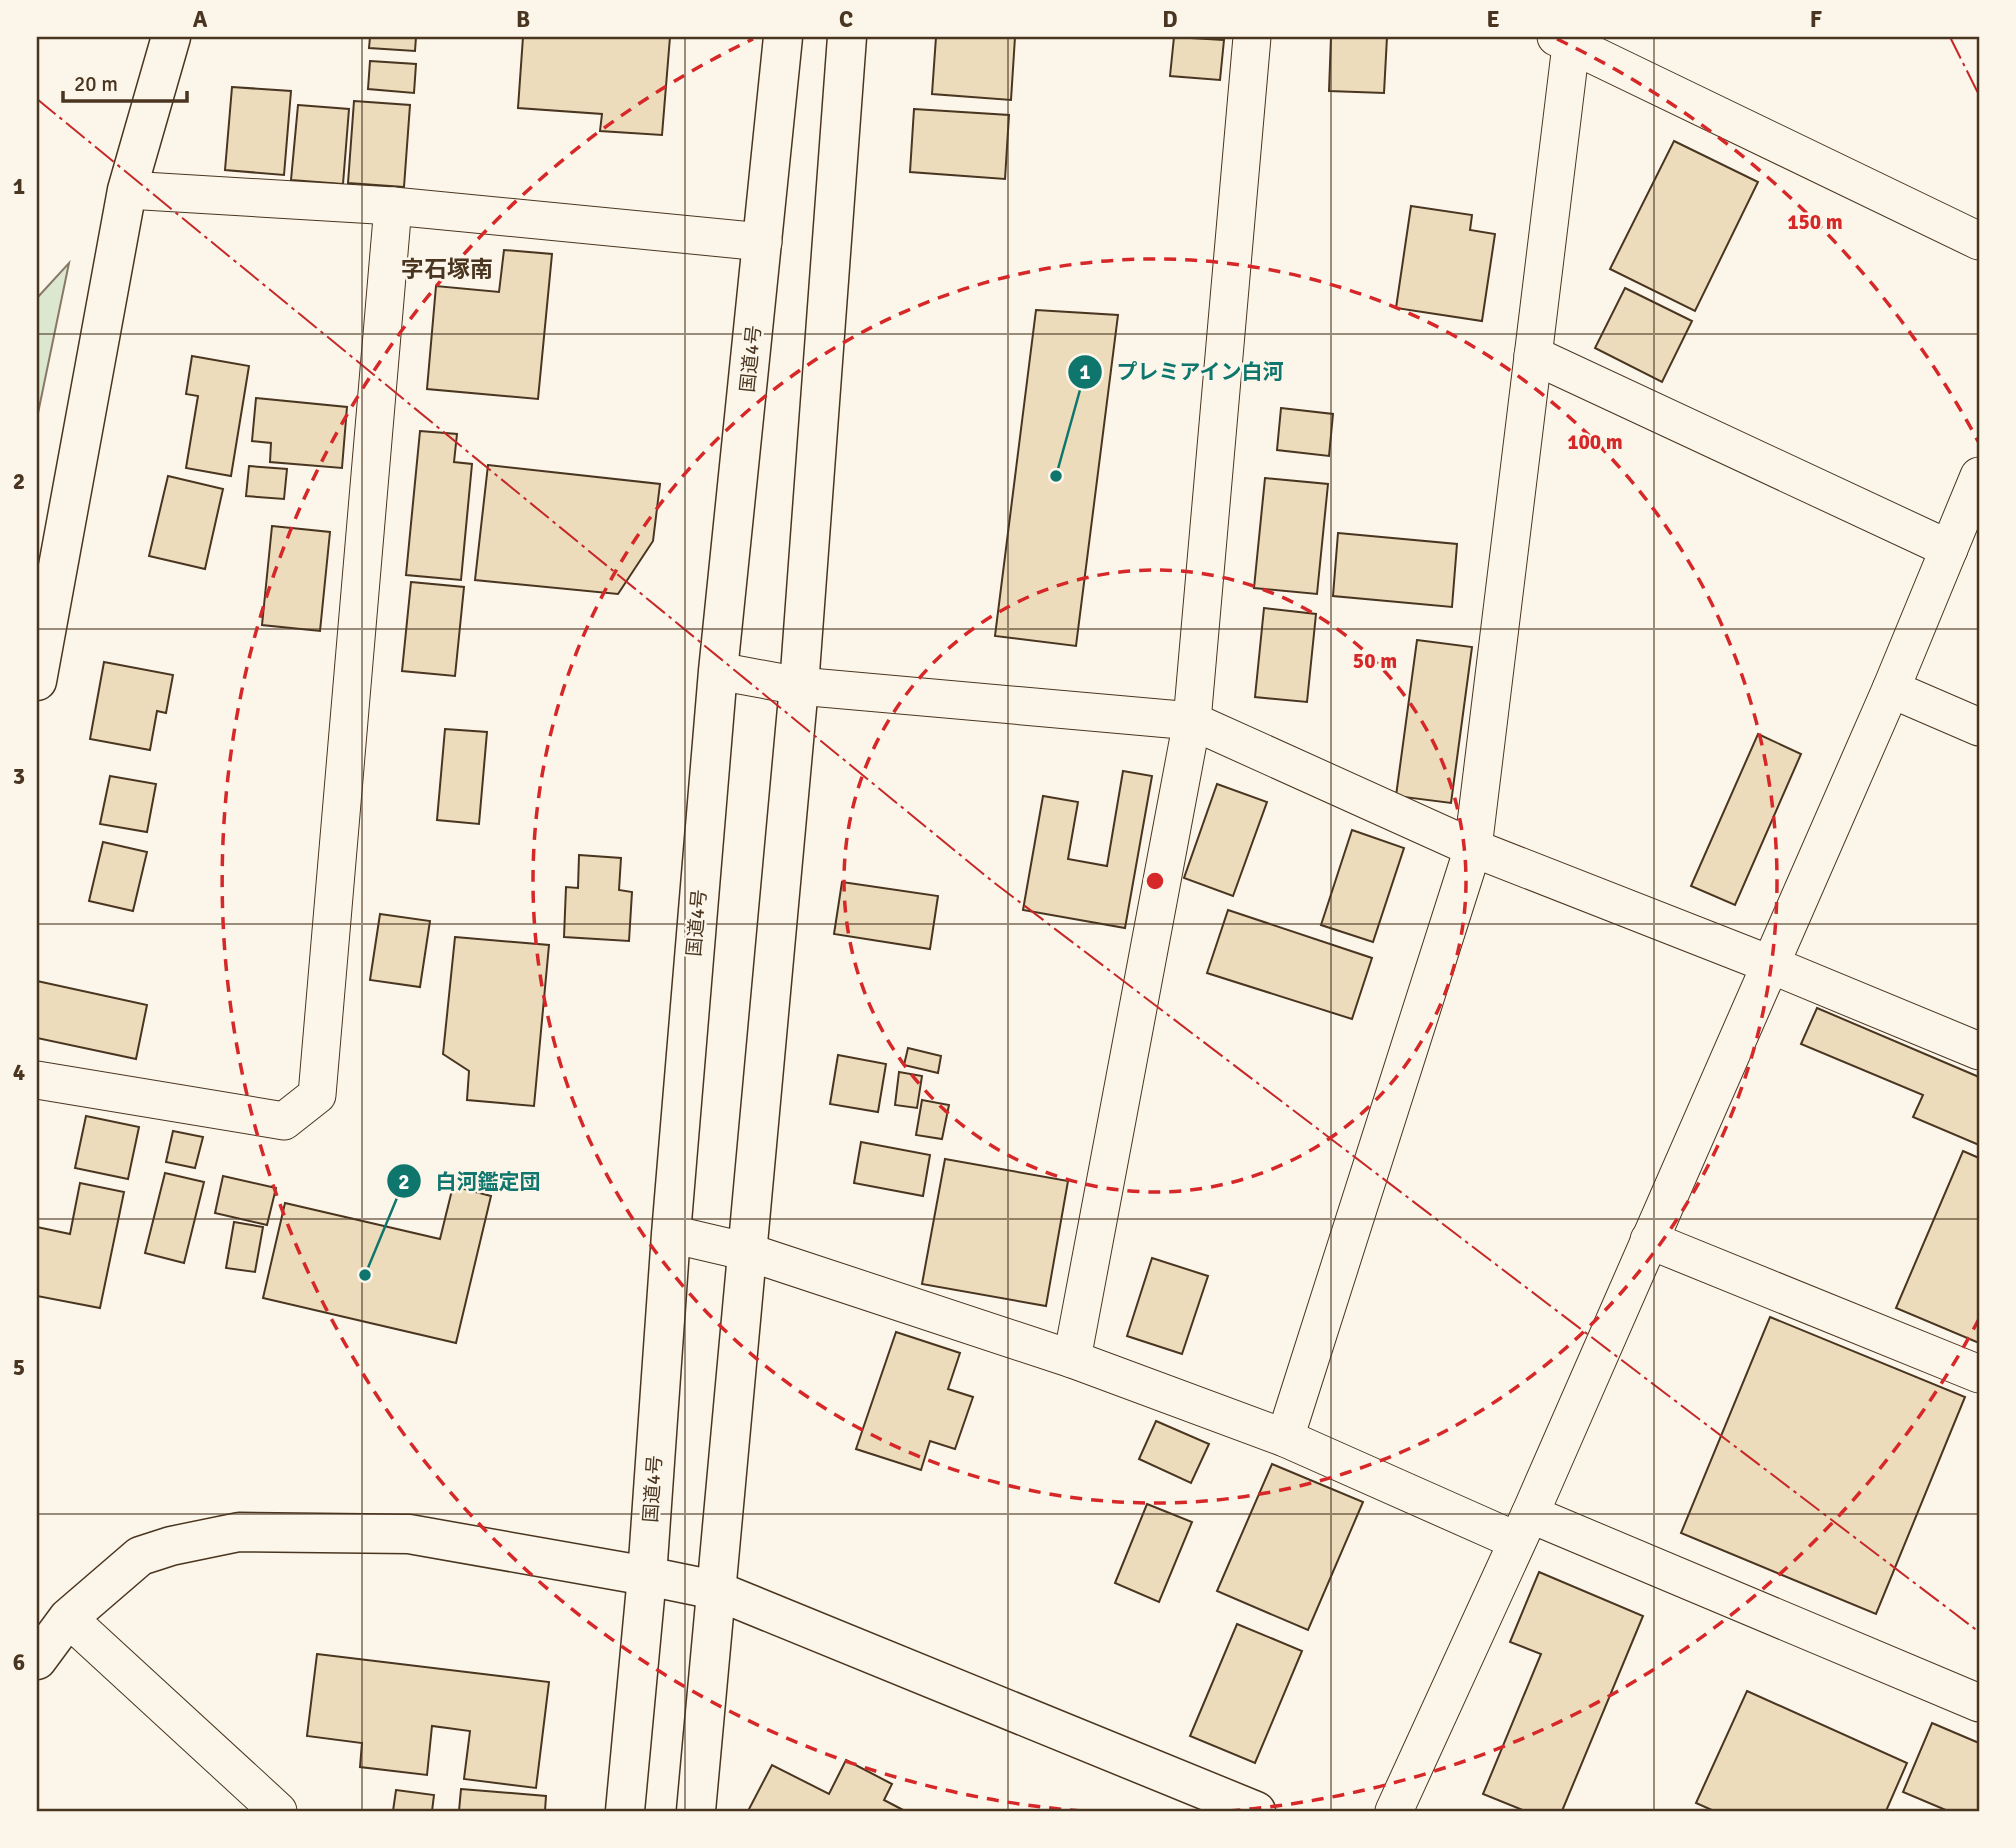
<svg xmlns="http://www.w3.org/2000/svg" width="2016" height="1848" font-family="Signika,'Noto Sans JP',sans-serif">
	<rect width="100%" height="100%" fill="#fbf6e9"/>
	<path fill="#dce7d0" stroke="#887966" stroke-width="2" d="M69,263l-32,155v-120z"/>
	<g fill="#ecdcbc" stroke="#4a3520" stroke-width="2">
		<path d="M370,37h46l-1,14 -46,-3z"/>
		<path d="M523,37h147l-8,98 -62,-4 2,-17 -84,-6z"/>
		<path d="M936,37h79l-4,63 -79,-6z"/>
		<path d="M1174,37l50,3 -4,40 -50,-4z"/>
		<path d="M1331,37h56l-3,56 -55,-2z"/>
		<path d="M370,61l46,3 -2,29 -46,-4z"/>
		<path d="M232,87l59,4 -7,84 -59,-5z"/>
		<path d="M354,101l56,4 -6,82 -56,-4z"/>
		<path d="M298,105l51,4 -6,75 -52,-4z"/>
		<path d="M914,109l95,6 -4,64 -95,-7z"/>
		<path d="M1674,141l84,41 -63,129 -85,-42z"/>
		<path d="M1411,206l61,9 -2,15 25,4 -13,87 -86,-13z"/>
		<path d="M504,250l48,4 -14,145 -111,-10 9,-103 63,6z"/>
		<path d="M1625,288l67,33 -30,61 -67,-34z"/>
		<path d="M1036,310l82,5 -42,331 -81,-10z"/>
		<path d="M192,356l57,10 -18,110 -45,-8 12,-72 -12,-2z"/>
		<path d="M256,398l91,9 -5,61 -72,-6 1,-19 -19,-2z"/>
		<path d="M1281,408l52,6 -4,42 -52,-6z"/>
		<path d="M420,431l37,3 -3,28 18,2 -11,116 -55,-5z"/>
		<path d="M488,465l172,19 -7,57 -35,53 -143,-14z"/>
		<path d="M249,466l38,3 -3,30 -38,-3z"/>
		<path d="M168,476l55,13 -18,80 -56,-13z"/>
		<path d="M1265,478l63,6 -11,110 -63,-6z"/>
		<path d="M272,526l58,6 -10,99 -58,-6z"/>
		<path d="M1338,533l119,11 -5,63 -119,-11z"/>
		<path d="M411,582l53,5 -9,89 -53,-5z"/>
		<path d="M1264,608l52,6 -9,88 -52,-5z"/>
		<path d="M1417,640l55,7 -21,156 -55,-7z"/>
		<path d="M104,662l69,13 -7,38 -9,-2 -7,39 -60,-11z"/>
		<path d="M445,729l42,3 -8,92 -42,-4z"/>
		<path d="M1758,734l43,20 -66,151 -44,-19z"/>
		<path d="M1123,771l29,5 -27,152 -102,-18 20,-114 35,6 -10,57 39,7z"/>
		<path d="M110,776l46,8 -9,48 -47,-8z"/>
		<path d="M1217,784l50,18 -34,94 -49,-18z"/>
		<path d="M1352,830l52,18 -31,94 -52,-17z"/>
		<path d="M103,842l44,10 -14,59 -44,-10z"/>
		<path d="M579,855l42,3 -2,32 13,2 -3,49 -65,-4 2,-50 12,1z"/>
		<path d="M842,882l96,14 -8,53 -96,-15z"/>
		<path d="M1228,910l144,48 -20,61 -145,-46z"/>
		<path d="M380,914l50,7 -10,66 -50,-7z"/>
		<path d="M455,937l94,8 -15,161 -67,-6 2,-29 -26,-17z"/>
		<path d="M37,981l110,24 -11,54 -99,-21z"/>
		<path d="M1817,1008l162,69v68l-66,-28 10,-22 -122,-51z"/>
		<path d="M908,1048l33,8 -3,17 -34,-8z"/>
		<path d="M838,1055l48,9 -8,48 -48,-8z"/>
		<path d="M899,1072l23,4 -5,32 -22,-3z"/>
		<path d="M922,1100l27,5 -7,34 -26,-4z"/>
		<path d="M86,1116l53,11 -11,52 -53,-11z"/>
		<path d="M173,1131l30,6 -8,31 -29,-6z"/>
		<path d="M861,1142l69,13 -7,41 -69,-13z"/>
		<path d="M1963,1151l16,7v185l-83,-35z"/>
		<path d="M945,1159l123,22 -22,125 -124,-22z"/>
		<path d="M165,1173l39,9 -20,81 -39,-10z"/>
		<path d="M223,1176l53,12 -9,37 -52,-12z"/>
		<path d="M80,1183l44,9 -24,116 -63,-12v-69l33,7z"/>
		<path d="M453,1186l38,10 -35,147 -193,-45 22,-95 155,36z"/>
		<path d="M234,1222l29,5 -8,45 -29,-4z"/>
		<path d="M1152,1258l56,18 -26,78 -55,-18z"/>
		<path d="M1770,1317l195,80 -89,217 -195,-81z"/>
		<path d="M896,1332l64,21 -12,36 25,8 -18,52 -25,-8 -9,29 -65,-21z"/>
		<path d="M1156,1421l53,23 -18,39 -52,-24z"/>
		<path d="M1272,1464l91,38 -55,128 -91,-39z"/>
		<path d="M1147,1504l45,18 -33,80 -44,-19z"/>
		<path d="M1539,1572l104,44 -81,195h-37l-42,-17 58,-140 -31,-12z"/>
		<path d="M1237,1624l65,27 -47,112 -65,-27z"/>
		<path d="M317,1654l232,28 -13,106 -72,-9 6,-48 -38,-5 -5,49 -67,-8 2,-24 -55,-7z"/>
		<path d="M1747,1691l160,72 -21,48h-172l-18,-8z"/>
		<path d="M1932,1723l47,20v68h-31l-45,-19z"/>
		<path d="M846,1760l46,24 -8,16 21,11h-157l24,-46 57,29z"/>
		<path d="M461,1789l85,7 -1,15h-86z"/>
		<path d="M396,1790l38,5 -2,16h-39z"/>
	</g>
	<g fill="none" stroke-linecap="round" stroke-linejoin="round">
		<g stroke="#4a3520" stroke-width="39">
			<g id="street">
				<path d="M1556,37l423,204"/>
				<path d="M127,190l266,16 370,36"/>
				<path d="M1533,355l416,194"/>
				<path d="M718,671l81,15 393,35 281,127 296,116 210,87"/>
				<path d="M1891,689l88,38"/>
				<path d="M37,1080l247,41 33,-26 76,-889"/>
				<path d="M671,1234l77,18 324,107 213,79 232,103"/>
				<path d="M1649,1240l330,134"/>
				<path d="M1072,1359l120,-638 60,-684"/>
				<path d="M1285,1438l188,-590 99,-811"/>
				<path d="M1530,1514l449,189"/>
				<path d="M68,1618l210,193"/>
				<path d="M1394,1811l136,-297 361,-825 88,-213"/>
			</g>
		</g>
		<g stroke="#4a3520" stroke-width="41">
			<g id="secondary">
				<path d="M37,681l90,-491 44,-153"/>
				<path d="M37,1660l31,-42 72,-62 31,-10 68,-14 170,2 238,42 68,14 541,221"/>
			</g>
		</g>
		<g stroke="#4a3520" stroke-width="41">
			<g id="highway">
				<path d="M625,1811l22,-235 24,-342 47,-563 65,-634"/>
				<path d="M696,1811l103,-1125 48,-649"/>
			</g>
		</g>
		<use href="#street" stroke="#fbf6e9" stroke-width="37"/>
		<use href="#secondary" stroke="#fbf6e9" stroke-width="38"/>
		<use href="#highway" stroke="#fbf6e9" stroke-width="38"/>
		<g stroke="#c62828" stroke-width="2" stroke-dasharray="24 5 3.5 5" stroke-linecap="butt">
			<path d="M1950,37l29,58"/>
			<path d="M37,99l955,782 987,751"/>
		</g>
	</g>
	<path fill="none" stroke="#4a3520" stroke-width="2" stroke-opacity="0.55" d="M362,37v1774M685,37v1774M1008,37v1774M1331,37v1774M1654,37v1774M37,334h1942M37,629h1942M37,924h1942M37,1219h1942M37,1514h1942"/>
	<g fill="none" stroke="#d62828" stroke-width="3.5" stroke-dasharray="12 9">
		<circle cx="1155" cy="881" r="311"/>
		<circle cx="1155" cy="881" r="622"/>
		<path d="M1979 1319A933 933 0 0 1 1228 1811M1082 1811A933 933 0 0 1 753 39M1557 39A933 933 0 0 1 1979 443"/>
	</g>
	<g text-anchor="middle" dominant-baseline="central" stroke-width="5" stroke-linejoin="round" paint-order="stroke">
		<g font-size="19" fill="#4a3520" stroke="#fbf6e9">
			<text transform="translate(751 359) rotate(-84)">国道4号</text>
			<text transform="translate(697 923) rotate(-85)">国道4号</text>
			<text transform="translate(653 1489) rotate(-86)">国道4号</text>
		</g>
		<g font-size="23" font-weight="bold" fill="#4a3520" stroke="#fbf6e9">
			<text x="447" y="269">字石塚南</text>
		</g>
	</g>
	<circle cx="1155" cy="881" r="10" fill="#d62828" stroke="#fbf6e9" stroke-width="3.5"/>
	<g font-size="21" text-anchor="middle" font-weight="bold" fill="#d62828" stroke="#fbf6e9" stroke-width="5" stroke-linejoin="round" paint-order="stroke">
		<text x="1815" y="229">150 m</text>
		<text x="1595" y="449">100 m</text>
		<text x="1375" y="668">50 m</text>
	</g>
	<path fill="none" stroke="#0f766e" stroke-width="2.5" d="M1056 476L1085 372M365 1275L404 1181"/>
	<g fill="#0f766e" stroke="#fbf6e9" stroke-width="2.5">
		<circle cx="1056" cy="476" r="7"/>
		<circle cx="365" cy="1275" r="7"/>
		<circle cx="1085" cy="372" r="18"/>
		<circle cx="404" cy="1181" r="18"/>
	</g>
	<g font-size="21" text-anchor="middle" font-weight="bold" fill="#fff">
		<text x="1085" y="379">1</text>
		<text x="404" y="1189">2</text>
	</g>
	<g font-size="21" text-anchor="middle" font-weight="bold" fill="#0f766e" stroke="#fbf6e9" stroke-width="5" stroke-linejoin="round" paint-order="stroke">
		<text x="1200" y="379">プレミアイン白河</text>
		<text x="488" y="1189">白河鑑定団</text>
	</g>
	<rect width="2016" height="1848" fill="none" stroke="#fbf6e9" stroke-width="77"/>
	<path d="M63 91v10h124v-10" fill="none" stroke="#4a3520" stroke-width="3.5"/>
	<text x="74" y="91" font-size="21" fill="#4a3520" stroke="#fbf6e9" stroke-width="5" paint-order="stroke">20 m</text>
	<rect x="38" y="38" width="1940" height="1772" fill="none" stroke="#4a3520" stroke-width="2.5"/>
	<g font-size="23" text-anchor="middle" font-weight="bold" fill="#4a3520">
		<text x="200" y="27">A</text>
		<text x="523" y="27">B</text>
		<text x="846" y="27">C</text>
		<text x="1170" y="27">D</text>
		<text x="1493" y="27">E</text>
		<text x="1816" y="27">F</text>
		<text x="19" y="194">1</text>
		<text x="19" y="489">2</text>
		<text x="19" y="784">3</text>
		<text x="19" y="1080">4</text>
		<text x="19" y="1375">5</text>
		<text x="19" y="1670">6</text>
	</g>
</svg>
